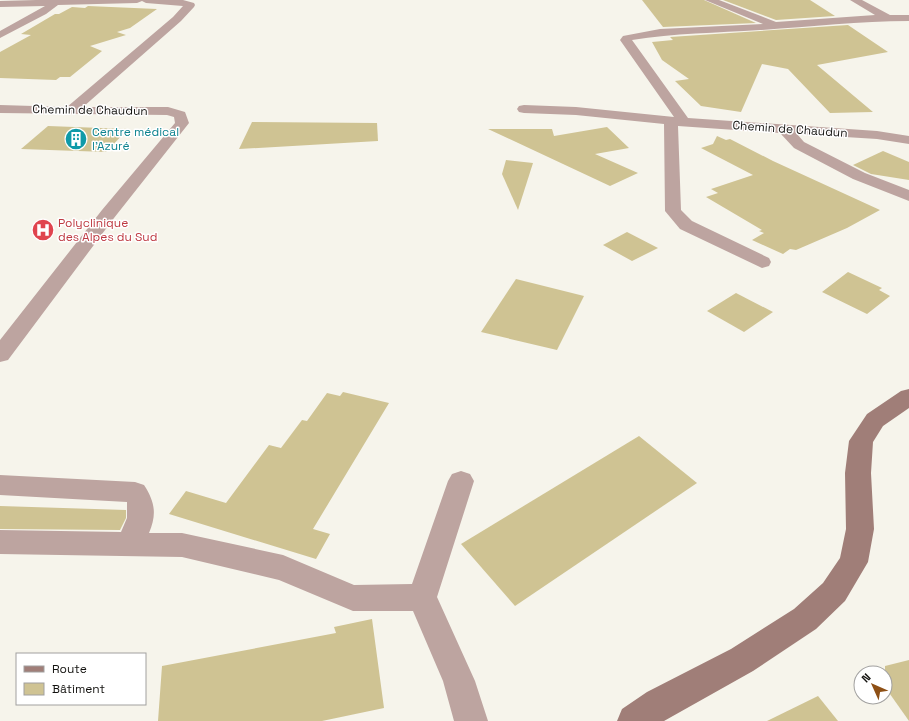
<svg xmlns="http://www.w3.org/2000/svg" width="909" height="721" font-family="'Space Grotesk',sans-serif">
	<rect width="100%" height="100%" fill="#f6f4eb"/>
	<g fill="#cfc393">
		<path d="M642,0h62l52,23 -93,4z"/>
		<path d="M723,0h87l25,16 -59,4z"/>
		<path d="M88,6l69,3 -27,19 -13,4 9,3 -36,11 12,5 -32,26h-10l-4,3 -56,-2v-26l31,-17 -10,-1 34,-20h4l13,-7 13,1z"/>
		<path d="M848,25l40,27 -71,13 56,47 -43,1 -42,-44 -26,-5 -21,48 -40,-6 -26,-25 14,-2 -27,-19 -10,-18 21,-2 -3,-3z"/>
		<path d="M252,122l125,1 1,18 -139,8z"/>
		<path d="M48,126l80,3 -22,23 -85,-3z"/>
		<path d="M607,127l22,21 -34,6 43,19 -28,13 -122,-57h64l2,7z"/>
		<path d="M717,136l9,4 4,-1 43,22 107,49 -33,18 -51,22 -6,-1 -7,5 -31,-14 12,-7 -5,-2 3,-1 -56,-33 12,-4 -7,-4 42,-14 -52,-27 12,-4z"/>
		<path d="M883,151l26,11v18l-38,-6 -18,-9z"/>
		<path d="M506,160l27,3 -15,47 -16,-36z"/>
		<path d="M627,232l31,16 -26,13 -29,-16z"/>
		<path d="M848,272l34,16 -3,2 11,6 -23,18 -45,-22z"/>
		<path d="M516,279l68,17 -27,54 -76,-18z"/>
		<path d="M736,293l37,19 -29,20 -37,-21z"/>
		<path d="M343,392l46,11 -76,126 17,5 -14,25 -147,-45 17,-23 40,12 43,-58 12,3 21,-28 5,1 20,-28 13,3z"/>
		<path d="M639,436l58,47 -182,123 -54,-62z"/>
		<path d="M0,506l126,4v8l-6,12 -120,-1z"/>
		<path d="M372,619l12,89 -62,13h-164l4,-55 174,-33 -2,-6z"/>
		<path d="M909,660v61l-24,-34v-21z"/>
		<path d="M818,696l20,25h-71z"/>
	</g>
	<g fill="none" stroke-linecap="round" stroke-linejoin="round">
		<g fill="#bda4a0" fill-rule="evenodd">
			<path d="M36,0h147l11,3 1,2 -1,2 -13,14 -98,86h85l17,5 4,11 -75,95 -106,142 -8,2v-22l102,-130 73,-87 -1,-6 -7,-2 -167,-2v-8l67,2 106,-90 10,-11 -37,-3 -4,-2 -5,2 -79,2 -12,9 -46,24v-7l45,-25 -45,1v-6z"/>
			<path d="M705,0h14l57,22 99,-7 -25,-15h12l28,15h19v6c-50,0 -99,6 -149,9 -43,3 -86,3 -128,10l56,78 189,13 32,5v8l-32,-5 -80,-5 7,8 61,31 44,17v11l-56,-22 -59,-31 -14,-15 -102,-7 3,84 11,11 77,37 2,4 -2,4 -7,2 -82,-39 -15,-18 -1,-87 -88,-9 -52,-2 -5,-1 -2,-3 2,-3 5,-1 52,2 98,10 -54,-77 3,-4 37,-7 103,-5z"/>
			<path d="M461,471l9,3 4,7 -37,116 38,84 13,40h-34l-11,-40 -30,-70h-60l-74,-31 -97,-23 -182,-3v-24l121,2 6,-14v-16l-127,-7v-20l135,7 9,3c11,17 13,29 5,48h33l101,22 71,30 58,-1 36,-103 4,-7z"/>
		</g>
		<path fill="#a07e78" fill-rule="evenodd" d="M909,389v19l-26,18 -10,16 -2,31 3,56 -6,33 -23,39 -29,28 -63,42 -89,50h-47l5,-12 25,-17 84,-43 63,-40 29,-26 17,-25 6,-29 -1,-56 4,-32 18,-27 34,-23z"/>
	</g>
	<defs>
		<g id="building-disc" transform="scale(1.15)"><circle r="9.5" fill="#0f9aa8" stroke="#fff"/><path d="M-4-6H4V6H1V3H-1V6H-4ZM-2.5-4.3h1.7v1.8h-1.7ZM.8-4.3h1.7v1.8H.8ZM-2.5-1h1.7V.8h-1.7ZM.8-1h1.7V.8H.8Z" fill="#fff"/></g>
		<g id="hospital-disc" transform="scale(1.15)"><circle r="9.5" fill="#e0444e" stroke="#fff"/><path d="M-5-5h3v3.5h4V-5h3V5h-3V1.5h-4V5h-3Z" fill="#fff"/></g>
	</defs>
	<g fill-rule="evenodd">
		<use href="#building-disc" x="76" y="139"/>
		<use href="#hospital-disc" x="43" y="230"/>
	</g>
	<g text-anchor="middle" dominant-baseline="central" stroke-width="3" stroke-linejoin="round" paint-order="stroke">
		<g font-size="12" fill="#13120f" stroke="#fff">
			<text transform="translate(90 110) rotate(1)">Chemin de Chaudun</text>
			<text transform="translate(790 129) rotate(4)">Chemin de Chaudun</text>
		</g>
		<g font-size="12" fill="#0d838f" stroke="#fff" text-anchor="start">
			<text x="92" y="132">Centre médical<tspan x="92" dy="14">l'Azuré</tspan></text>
		</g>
		<g font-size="12" fill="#be3a42" stroke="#fff" text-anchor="start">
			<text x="58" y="223">Polyclinique<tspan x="58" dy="14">des Alpes du Sud</tspan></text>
		</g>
	</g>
	<rect x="16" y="653" width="130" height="52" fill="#ffffff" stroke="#a1a09f"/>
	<rect x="24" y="666" width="20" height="6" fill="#a07e78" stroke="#a1a09f"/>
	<text x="52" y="673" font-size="12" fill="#13120f">Route</text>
	<rect x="24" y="683" width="20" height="12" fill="#cfc393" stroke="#a1a09f"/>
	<text x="52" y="693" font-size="12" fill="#13120f">Bâtiment</text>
	<g transform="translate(873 685) rotate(315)"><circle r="19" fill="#ffffff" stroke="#a1a09f"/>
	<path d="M0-3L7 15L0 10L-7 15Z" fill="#8e5015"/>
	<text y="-6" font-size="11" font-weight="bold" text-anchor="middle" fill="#13120f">N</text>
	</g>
</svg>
